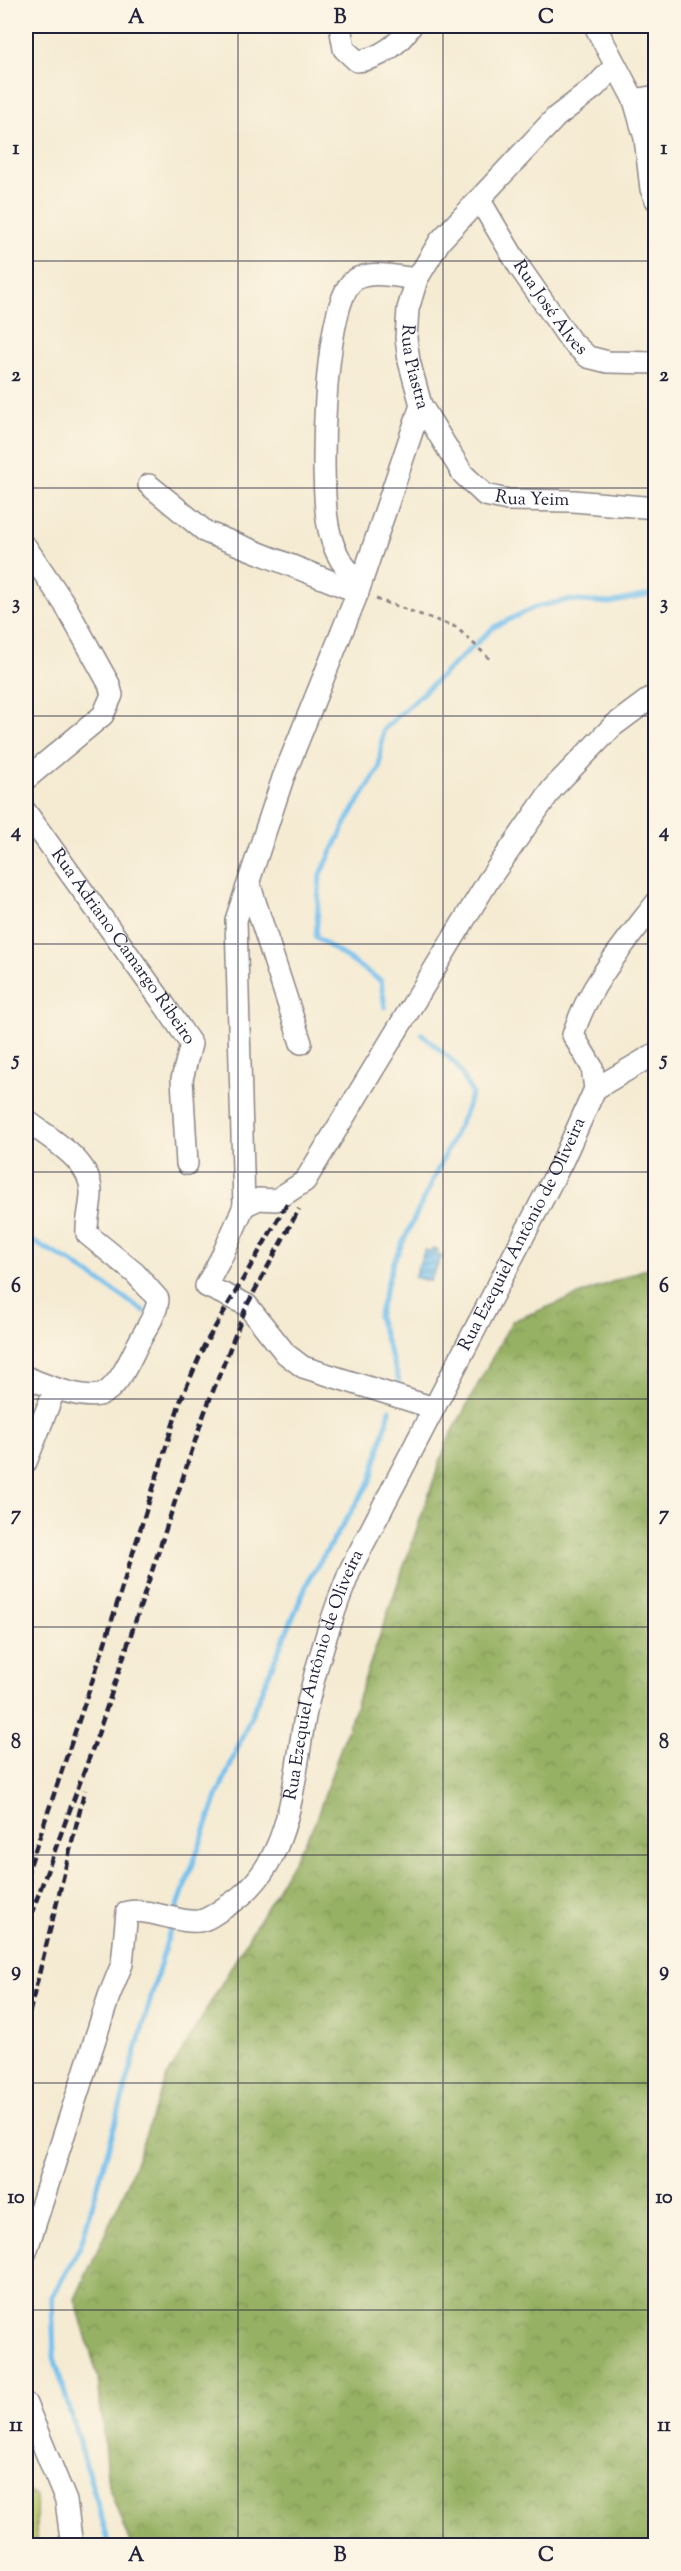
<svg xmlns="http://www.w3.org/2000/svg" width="681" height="2571" font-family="'Sorts Mill Goudy',serif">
	<defs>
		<pattern id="forest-crowns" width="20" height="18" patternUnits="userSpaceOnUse" patternTransform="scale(1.5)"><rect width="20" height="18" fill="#96b163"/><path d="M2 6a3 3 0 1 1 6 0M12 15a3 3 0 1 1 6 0" fill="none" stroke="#7a9053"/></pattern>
		<pattern id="water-rules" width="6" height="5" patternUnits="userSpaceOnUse" patternTransform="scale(1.5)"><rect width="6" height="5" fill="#73c0ee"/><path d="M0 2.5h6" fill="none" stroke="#5e9cc2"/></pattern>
	</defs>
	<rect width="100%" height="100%" fill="#fcf5e5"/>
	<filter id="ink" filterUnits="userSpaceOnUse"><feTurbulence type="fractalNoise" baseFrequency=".0167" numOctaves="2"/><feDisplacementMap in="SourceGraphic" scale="12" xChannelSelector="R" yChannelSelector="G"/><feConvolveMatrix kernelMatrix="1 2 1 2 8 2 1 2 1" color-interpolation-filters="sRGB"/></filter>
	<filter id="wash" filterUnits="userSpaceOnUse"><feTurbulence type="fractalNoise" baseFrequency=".008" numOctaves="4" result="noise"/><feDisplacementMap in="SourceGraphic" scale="24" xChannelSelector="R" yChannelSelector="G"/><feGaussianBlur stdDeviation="1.35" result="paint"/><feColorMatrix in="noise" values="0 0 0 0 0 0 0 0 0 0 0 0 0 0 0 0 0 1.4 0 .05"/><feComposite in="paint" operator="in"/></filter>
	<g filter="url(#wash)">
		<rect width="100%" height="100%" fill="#f5ebd3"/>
		<path fill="url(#forest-crowns)" stroke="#5c6a4f" stroke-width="1.5" d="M655,1265v1280h-524l-23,-59 -10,-109 -23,-78 50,-109 41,-111 148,-254 133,-383 65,-121z"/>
		<path fill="#bece71" stroke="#707856" stroke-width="1.5" d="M26,2490l10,7v48h-10z"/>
		<path fill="url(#water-rules)" stroke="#4a7194" stroke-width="1.5" d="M433,1248l5,2 -1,4 5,2 -12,25 -16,-4 11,-27 5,2z"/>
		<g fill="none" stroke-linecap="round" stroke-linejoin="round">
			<g stroke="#73c0ee" stroke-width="5">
				<path d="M385,1007l-4,-26 -65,-44 4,-61 28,-57 31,-50 4,-39 111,-103 41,-20 33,-7 42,3 46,-10"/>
				<path d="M26,1238l45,24 73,49"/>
				<path d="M399,1380l-21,-63 15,-54 72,-150 7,-20 -16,-29 -34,-30"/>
				<path d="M175,1914l43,-120 91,-215 62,-99 19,-70"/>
				<path d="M110,2546l-56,-189 -2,-60 29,-52 91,-322"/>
			</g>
		</g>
	</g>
	<g filter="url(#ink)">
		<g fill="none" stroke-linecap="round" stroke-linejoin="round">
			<g stroke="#8c8687" stroke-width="24">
				<g id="minor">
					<path d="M340,26l4,23 13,12c23,-2 42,-17 54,-35"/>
					<path d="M595,26l39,74 22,-4"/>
					<path id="s1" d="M614,67l-19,20 -39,30 -116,124 -23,38 -9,30 -2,29 3,23 12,44 42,69 22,21 23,5 65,1 83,7"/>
					<path d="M634,100l11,38 6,51 5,11"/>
					<path id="s2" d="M479,199l41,69 50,72 18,17 20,5 48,1"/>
					<path d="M149,485l57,47 152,60"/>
					<path d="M26,547l38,56 45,81 3,11 -9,20 -77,64"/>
					<path d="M361,583c-18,-15 -27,-31 -32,-53 -10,-42 -6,-216 22,-247 14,-15 47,-6 66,-4"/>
					<path id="s3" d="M26,812l135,188 30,44 -9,35 5,85"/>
					<path d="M249,883l52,160"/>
					<path d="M595,1089l-3,-22 -19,-32c15,-49 52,-92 83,-132"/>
					<path d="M26,1120c22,18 66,40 65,73 0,14 -5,27 -4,41l48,39 23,26c-1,16 -14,32 -21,47 -7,14 -17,37 -31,46 -15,12 -64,-8 -80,-15"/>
					<path d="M244,1206l-8,-286 47,-142 75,-186 63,-187"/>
					<path d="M434,1408l-131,-41 -17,-13 -39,-49 -41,-19 16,-30 22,-50 15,-7 17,1 29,-19 183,-300 64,-92 61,-63 43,-32"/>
					<path d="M26,1462l29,-73"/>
					<path id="s4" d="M26,2252l83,-256 13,-32 5,-52c25,-4 52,12 72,9 9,-1 20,-10 28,-15 70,-43 65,-134 81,-204 11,-47 25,-90 43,-134l211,-406 33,-73 61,-36"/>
					<path d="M26,2404l40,97 6,45"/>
				</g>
			</g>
			<path stroke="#8c8687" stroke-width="3" stroke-dasharray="4.5 4.5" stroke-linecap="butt" d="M376,599l80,28 35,33"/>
			<use href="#minor" stroke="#fff" stroke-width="21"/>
			<g stroke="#22223b" stroke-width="4.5" stroke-dasharray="9 4.5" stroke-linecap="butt">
				<path d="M26,1877l76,-225 78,-250 24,-56 84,-144"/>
				<path d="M26,1928l72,-194 106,-320 43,-109 52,-96"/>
				<path d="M26,2026l59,-236"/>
			</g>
		</g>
	</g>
	<path fill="none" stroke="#22223b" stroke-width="1.5" stroke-opacity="0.55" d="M238,26v2520M443,26v2520M26,261h630M26,488h630M26,716h630M26,944h630M26,1172h630M26,1399h630M26,1627h630M26,1855h630M26,2083h630M26,2310h630"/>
	<g text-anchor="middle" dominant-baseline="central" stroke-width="5" stroke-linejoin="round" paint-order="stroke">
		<g font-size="18" fill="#22223b" stroke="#fcf5e5">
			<text stroke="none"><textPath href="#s2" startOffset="130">Rua José Alves</textPath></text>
			<text stroke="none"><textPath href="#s1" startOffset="381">Rua Piastra</textPath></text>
			<text stroke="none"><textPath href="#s1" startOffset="579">Rua Yeim</textPath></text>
			<text stroke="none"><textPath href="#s3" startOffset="166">Rua Adriano Camargo Ribeiro</textPath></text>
			<text stroke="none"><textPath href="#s4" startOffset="1204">Rua Ezequiel Antônio de Oliveira</textPath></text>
			<text stroke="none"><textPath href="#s4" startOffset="718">Rua Ezequiel Antônio de Oliveira</textPath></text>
		</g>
	</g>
	<rect width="681" height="2571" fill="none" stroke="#fcf5e5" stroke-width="66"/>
	<rect x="33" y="33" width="615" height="2505" fill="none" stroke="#22223b" stroke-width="2"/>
	<g font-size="20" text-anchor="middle" font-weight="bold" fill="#22223b">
		<text x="136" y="23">A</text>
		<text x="340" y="23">B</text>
		<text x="546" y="23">C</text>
		<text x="16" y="154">1</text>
		<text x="664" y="154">1</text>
		<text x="16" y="381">2</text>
		<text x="664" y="381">2</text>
		<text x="16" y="609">3</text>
		<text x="664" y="609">3</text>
		<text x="16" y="837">4</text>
		<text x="664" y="837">4</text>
		<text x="16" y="1065">5</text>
		<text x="664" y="1065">5</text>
		<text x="16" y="1292">6</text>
		<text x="664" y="1292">6</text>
		<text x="16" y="1520">7</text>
		<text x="664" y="1520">7</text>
		<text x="16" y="1748">8</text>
		<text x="664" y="1748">8</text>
		<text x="16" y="1976">9</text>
		<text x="664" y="1976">9</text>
		<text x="16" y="2203">10</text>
		<text x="664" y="2203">10</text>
		<text x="16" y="2431">11</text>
		<text x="664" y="2431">11</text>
		<text x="136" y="2561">A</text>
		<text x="340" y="2561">B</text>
		<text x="546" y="2561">C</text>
	</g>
</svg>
